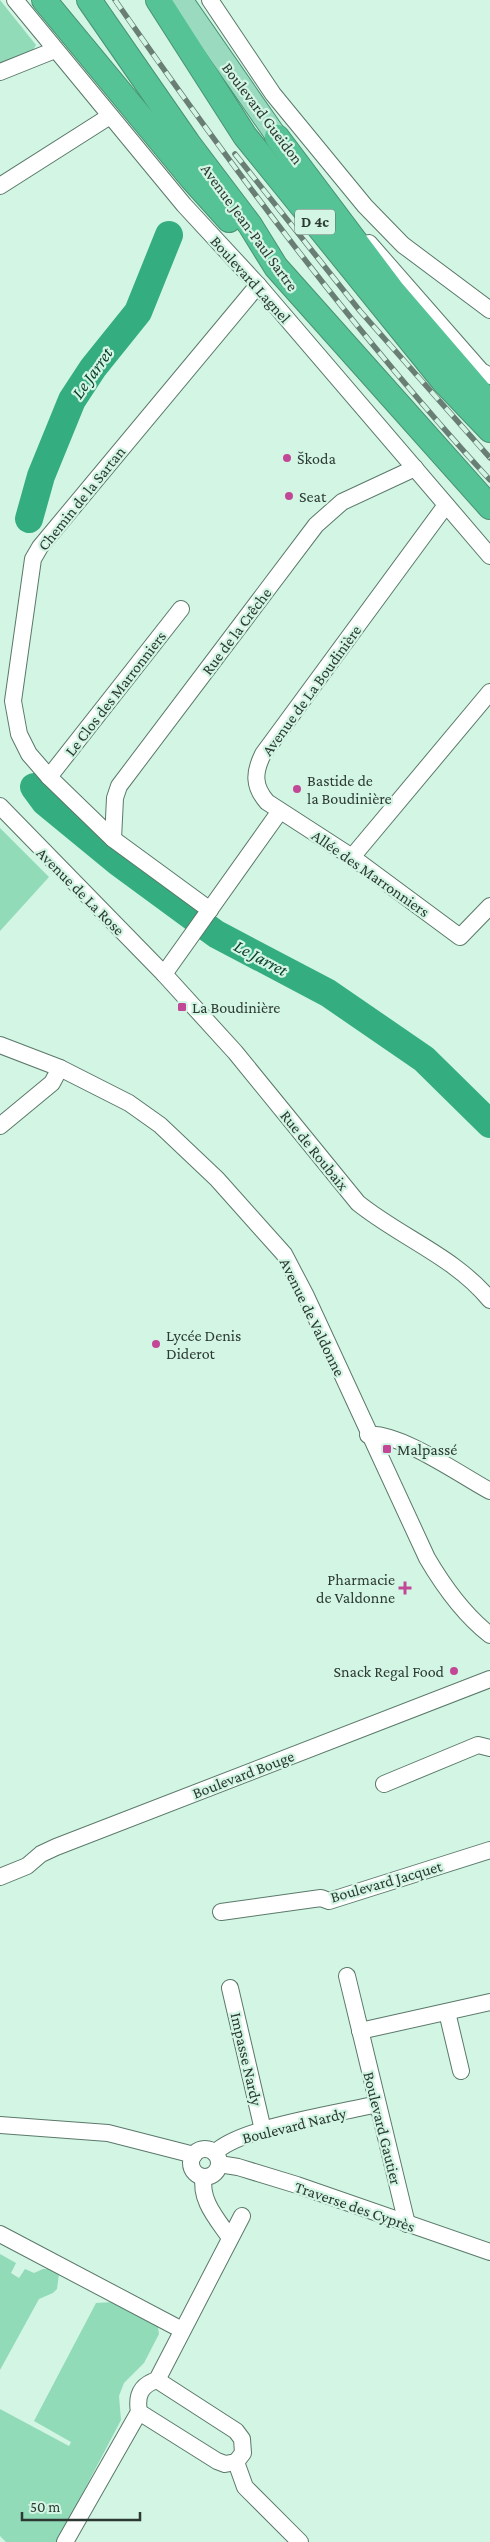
<svg xmlns="http://www.w3.org/2000/svg" width="490" height="2542" font-family="'Crimson Pro',serif">
<style>
.green{fill:#92dbb9}
.lines{fill:none;stroke-linecap:round;stroke-linejoin:round}
.river{stroke:#34ad80;stroke-width:28}
.minor-casing{stroke:#5a796a;stroke-width:18}
.major-casing{stroke:#479373;stroke-width:23}
.highway-casing{stroke:#479373;stroke-width:26}
.minor{stroke:#fff;stroke-width:16}
.major{stroke:#9adbc0;stroke-width:21}
.highway{stroke:#56c396;stroke-width:24}
.rail-casing{stroke:#697e74;stroke-width:5.5}
.rail{stroke:#d3f5e4;stroke-width:4;stroke-dasharray:11;stroke-linecap:butt}
.poi-dot{fill:#c24797;stroke:#d3f5e4;stroke-width:2}
.labels{text-anchor:middle;stroke-width:4.5;stroke-linejoin:round;paint-order:stroke}
.shield{fill:#d3f5e4;stroke:#5e7268;stroke-width:1}
.shield-label{font-size:15px;font-weight:bold;fill:#2c3a33}
.street-label{font-size:16px;fill:#2c3a33;stroke:#d3f5e4}
.poi-label{font-size:16px;fill:#2c3a33;stroke:#d3f5e4;text-anchor:start}
.water-label{font-size:18px;font-style:italic;fill:#0a3d2b;stroke:#d3f5e4}
</style>
<rect width="100%" height="100%" fill="#d3f5e4"/>
<g class="green">
<polygon points="0,0 36,45 33,50 0,63"/>
<polygon points="0,828 49,877 0,931"/>
<polygon points="0,2254 16,2263 11,2273 19,2278 25,2269 34,2273 43,2269 54,2269 59,2274 57,2289 53,2293 39,2299 0,2370"/>
<polygon points="113,2302 158,2327 159,2334 144,2363 124,2383 119,2396 121,2420 57,2542 6,2542 0,2536 0,2409 69,2446 71,2442 34,2421 96,2303"/>
</g>
<g class="lines">
<g class="river">
<polyline points="29,519 41,476 72,400 93,368 138,312 169,235"/>
<polyline points="34,787 45,802 118,862 216,934 328,993 424,1059 490,1124"/>
</g>
<g class="minor-casing">
<g id="minor">
<polyline points="15,0 184,205 258,285 490,556"/>
<polyline points="210,0 273,94 365,206 403,245 490,310"/>
<polyline points="0,72 55,50"/>
<polyline points="0,186 110,116"/>
<polyline points="369,243 481,371 490,376"/>
<path d="M446,505L263,754C254,772 253,786 267,802L352,857L460,937L490,906"/>
<polyline points="49,777 181,609"/>
<path d="M0,806L164,974L235,1052L358,1203C400,1237 455,1257 490,1300"/>
<polyline points="113,839 115,798 119,786 316,525 342,502 415,468"/>
<polyline points="352,857 490,692"/>
<polyline points="210,910 113,839 49,777 29,754 19,734 13,701 33,559 40,547 258,285"/>
<polyline points="164,974 280,811"/>
<path d="M0,1045L60,1068L129,1103L160,1125L217,1179L284,1254L306,1296L427,1558C444,1587 463,1614 490,1635"/>
<polyline points="0,1126 52,1083 60,1068"/>
<path d="M368,1435C398,1431 462,1476 490,1491"/>
<polyline points="384,1784 478,1745 490,1748"/>
<polyline points="0,1877 27,1866 41,1854 56,1847 490,1679"/>
<polyline points="221,1912 321,1898 329,1901 490,1850"/>
<polyline points="347,1976 407,2224"/>
<polyline points="230,1988 263,2130"/>
<polyline points="447,2012 461,2071"/>
<polyline points="360,2031 490,2002"/>
<polyline points="0,2125 108,2133 194,2155"/>
<circle cx="205" cy="2163" r="14"/>
<path d="M215,2153C237,2128 341,2113 377,2104"/>
<polyline points="219,2164 238,2167 297,2185 490,2252"/>
<path d="M204,2177C199,2200 218,2220 230,2238"/>
<polyline points="0,2234 182,2330"/>
<polyline points="157,2380 236,2431 242,2439 243,2453 236,2462 245,2487 300,2542"/>
<polyline points="139,2412 217,2461 225,2464 236,2462"/>
<path d="M65,2542L139,2412C136,2395 141,2385 157,2380L242,2216"/>
</g>
</g>
<g class="major-casing">
<polyline id="major" points="182,0 277,137"/>
</g>
<g class="highway-casing">
<g id="highway">
<polyline points="44,0 192,179 229,220"/>
<polyline points="89,0 188,143 250,225 276,267 490,507"/>
<polyline points="158,0 245,136 444,382 490,430"/>
<polyline points="277,137 392,290 490,404"/>
</g>
</g>
<use href="#minor" class="minor"/>
<use href="#major" class="major"/>
<use href="#highway" class="highway"/>
<g class="rail-casing">
<g id="rail">
<path d="M115,0C230,165 354,332 490,480"/>
<polyline points="235,154 360,311 490,458"/>
</g>
</g>
<use href="#rail" class="rail"/>
</g>
<g class="poi-dot">
<circle cx="287" cy="458" r="5"/>
<circle cx="289" cy="496" r="5"/>
<circle cx="297" cy="789" r="5"/>
<rect x="177" y="1002" width="10" height="10" rx="2.5"/>
<circle cx="156" cy="1344" r="5"/>
<rect x="382" y="1444" width="10" height="10" rx="2.5"/>
<path d="M402.5 1580.5h5v5h5v5h-5v5h-5v-5h-5v-5h5z"/>
<circle cx="454" cy="1671" r="5"/>
</g>
<g class="labels">
<rect class="shield" x="295" y="209.5" width="40" height="25" rx="4"/>
<g class="shield-label">
<text x="315" y="227">D 4c</text>
</g>
<g class="street-label">
<text transform="translate(263 113) rotate(53)" y="6">Boulevard Gueidon</text>
<text transform="translate(250 227) rotate(54)" y="6">Avenue Jean-Paul Sartre</text>
<text transform="translate(251 279) rotate(48)" y="6">Boulevard Lagnel</text>
<text transform="translate(81 498) rotate(-51)" y="6">Chemin de la Sartan</text>
<text transform="translate(236 631) rotate(-53)" y="6">Rue de la Crêche</text>
<text transform="translate(311 690) rotate(-54)" y="6">Avenue de La Boudinière</text>
<text transform="translate(115 693) rotate(-52)" y="6">Le Clos des Marronniers</text>
<text transform="translate(371 873) rotate(35)" y="6">Allée des Marronniers</text>
<text transform="translate(81 891) rotate(45)" y="6">Avenue de La Rose</text>
<text transform="translate(315 1150) rotate(51)" y="6">Rue de Roubaix</text>
<text transform="translate(313 1317) rotate(64)" y="6">Avenue de Valdonne</text>
<text transform="translate(243 1774) rotate(-21)" y="6">Boulevard Bouge</text>
<text transform="translate(386 1881) rotate(-16)" y="6">Boulevard Jacquet</text>
<text transform="translate(247 2059) rotate(77)" y="6">Impasse Nardy</text>
<text transform="translate(294 2125) rotate(-14)" y="6">Boulevard Nardy</text>
<text transform="translate(383 2128) rotate(76)" y="6">Boulevard Gautier</text>
<text transform="translate(355 2206) rotate(19)" y="6">Traverse des Cyprès</text>
</g>
<g class="poi-label">
<text x="297" y="464">Škoda</text>
<text x="299" y="502">Seat</text>
<text x="307" y="786">Bastide de<tspan x="307" dy="18">la Boudinière</tspan></text>
<text x="192" y="1013">La Boudinière</text>
<text x="166" y="1341">Lycée Denis<tspan x="166" dy="18">Diderot</tspan></text>
<text x="397" y="1455">Malpassé</text>
<text x="395" y="1585" text-anchor="end">Pharmacie<tspan x="395" dy="18">de Valdonne</tspan></text>
<text x="444" y="1677" text-anchor="end">Snack Regal Food</text>
</g>
<g class="water-label">
<text transform="translate(92 373) rotate(-55)" y="6">Le Jarret</text>
<text transform="translate(261 958) rotate(28)" y="6">Le Jarret</text>
</g>
</g>
<path d="M22 2512v8h118v-8" fill="none" stroke="#2c3a33" stroke-width="2.5"/>
<text x="30" y="2512" font-size="15" fill="#2c3a33" stroke="#d3f5e4" stroke-width="4" paint-order="stroke">50 m</text>
</svg>
